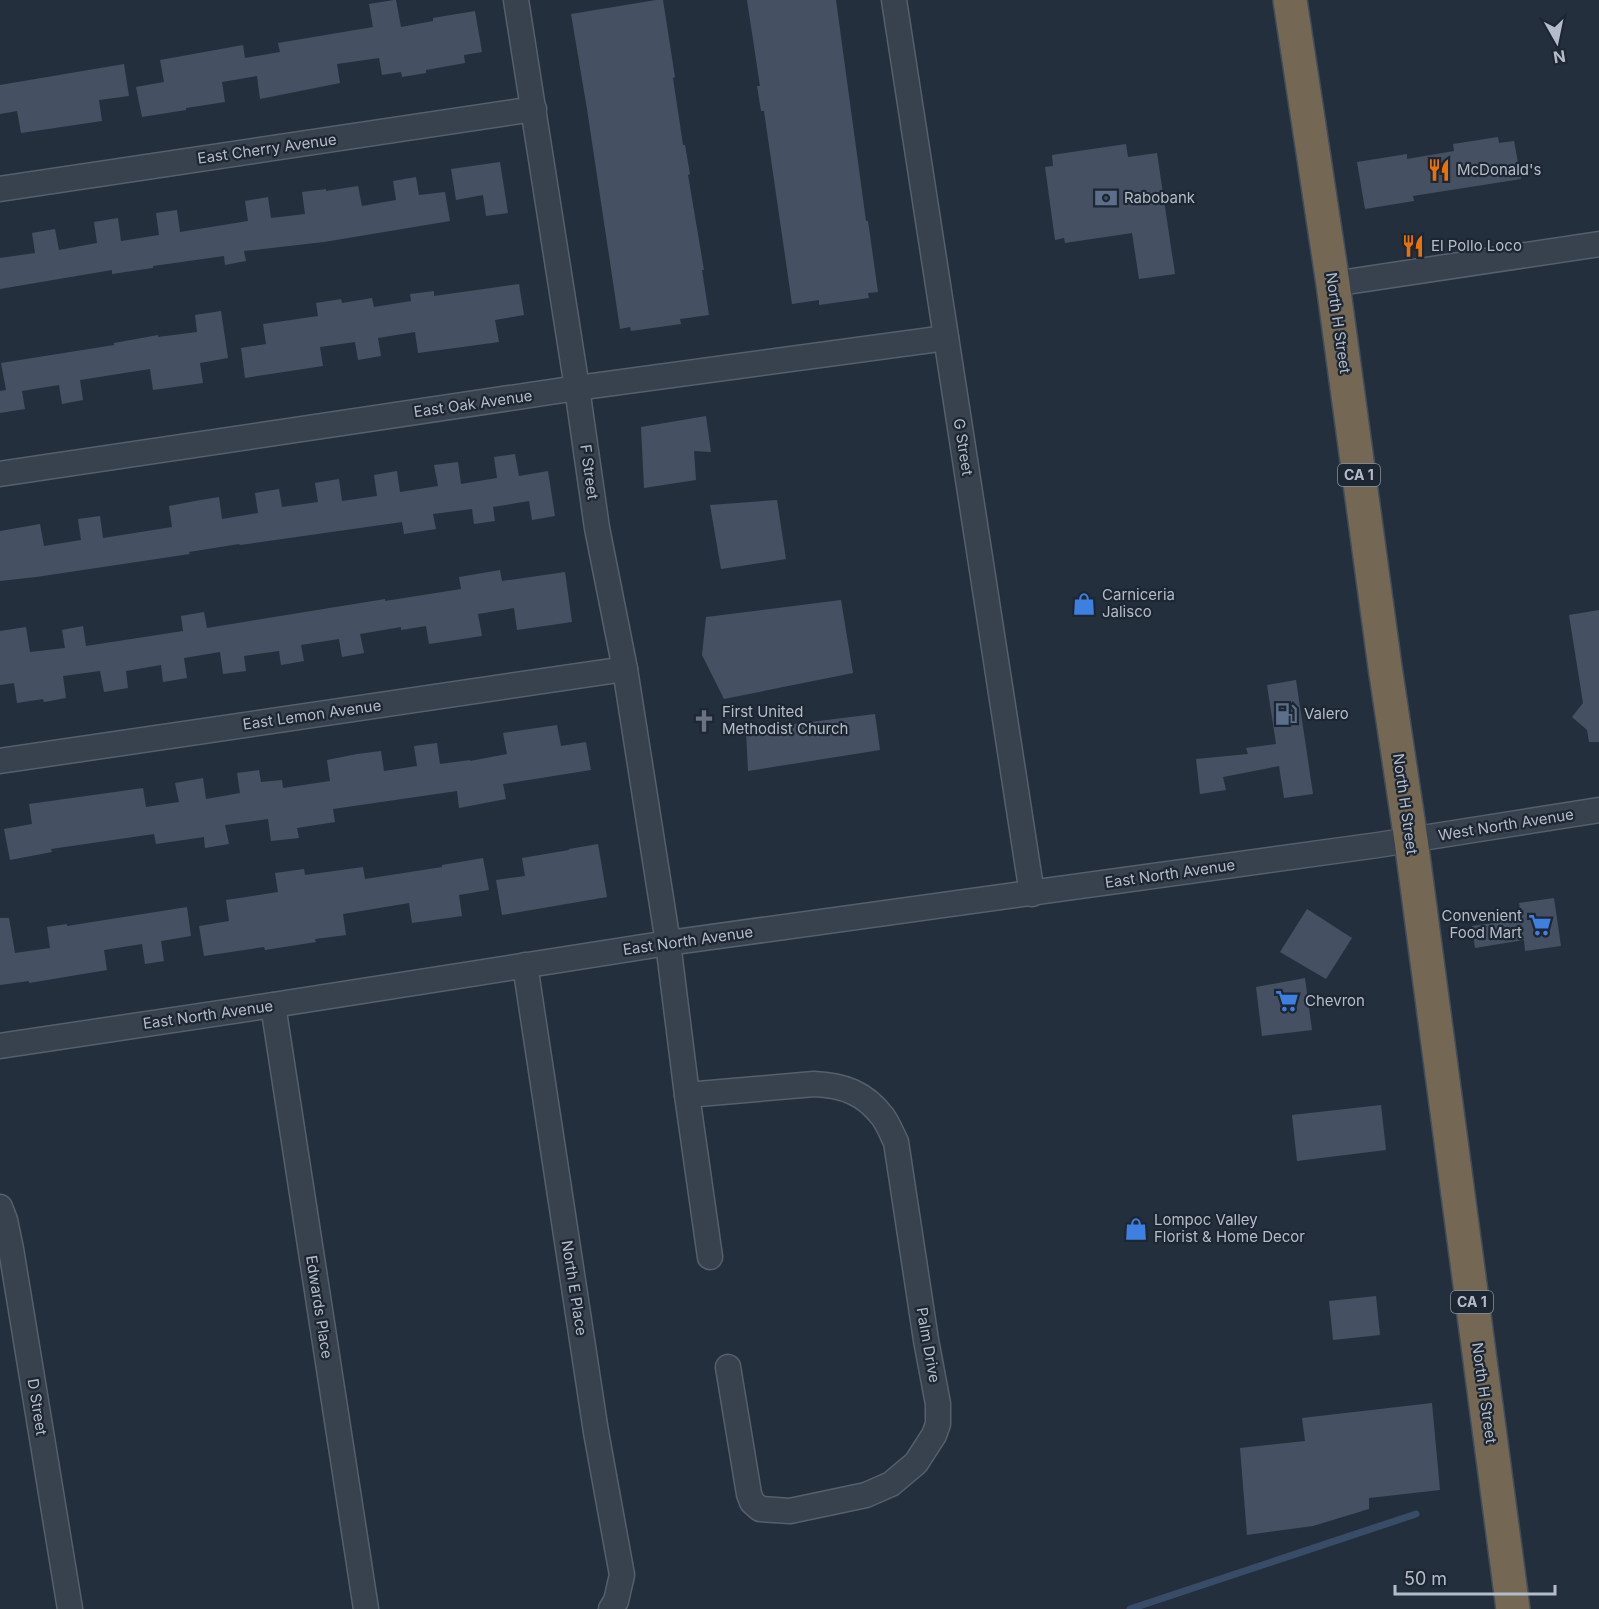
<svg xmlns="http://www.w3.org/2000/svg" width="1599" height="1609" font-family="Inter,sans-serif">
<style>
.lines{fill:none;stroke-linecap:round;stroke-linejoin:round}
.stream{stroke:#394c67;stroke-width:7}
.building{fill:#455162}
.minor-casing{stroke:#565f6c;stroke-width:27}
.highway-casing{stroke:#434c59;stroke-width:36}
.minor{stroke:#38414e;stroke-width:24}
.highway{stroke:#746855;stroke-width:33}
.labels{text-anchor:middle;stroke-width:4.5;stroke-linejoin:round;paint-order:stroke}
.shield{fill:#1d2633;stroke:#878f9c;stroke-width:1.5}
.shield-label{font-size:14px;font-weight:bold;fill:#b4bcc9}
.street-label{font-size:15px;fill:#b4bcc9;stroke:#1d2633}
.poi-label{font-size:15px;fill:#b4bcc9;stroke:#1d2633;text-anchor:start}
</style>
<rect width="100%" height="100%" fill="#242f3e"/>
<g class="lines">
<polyline class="stream" points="1130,1609 1416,1514"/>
</g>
<g class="building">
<polygon points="394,0 396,0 401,27 433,21 433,18 475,11 482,52 464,55 465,63 426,70 426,73 402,77 401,72 382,75 379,58 337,64 340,83 260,99 257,76 222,82 225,102 186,108 186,110 142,117 136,87 164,82 160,60 243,45 245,58 280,52 278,43 373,27 369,4"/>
<polygon points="656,0 663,0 675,77 673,78 683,145 685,145 690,174 688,175 704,270 702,270 709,315 680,319 681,324 631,331 630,327 620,329 587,109 571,14"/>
<polygon points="747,0 836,0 866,221 868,221 878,292 868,293 869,298 819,305 819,300 792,304 764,111 761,111 757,86 760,86"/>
<polygon points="124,64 129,96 99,100 102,121 21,133 17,111 0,114 0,85"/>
<polygon points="1498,137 1499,143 1514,141 1521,179 1413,196 1414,201 1365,209 1357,162 1407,154 1407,159 1454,151 1453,144"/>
<polygon points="1126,144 1128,157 1157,153 1175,274 1139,279 1132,233 1065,243 1064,238 1055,240 1045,167 1053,166 1052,155"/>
<polygon points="500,162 508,213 486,216 483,195 456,200 451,169"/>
<polygon points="416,177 419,195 445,192 450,221 324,242 244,251 246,261 225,265 224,256 153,266 153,268 112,274 112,270 0,289 0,258 35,253 32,233 55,229 59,250 97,243 94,222 118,218 121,241 159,235 156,213 177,210 180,232 248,221 245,201 268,197 271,218 305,214 302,192 326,189 326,191 358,186 362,206 396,200 393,181"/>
<polygon points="519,284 524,315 495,320 499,342 418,353 415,332 378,338 381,356 358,360 355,342 320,347 323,366 245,378 241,348 266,344 263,324 318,316 316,303 341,299 342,303 372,298 374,307 411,301 410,294 434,291 434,296"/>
<polygon points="221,311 228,358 200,363 203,383 153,390 150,369 80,380 83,400 62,404 59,385 22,391 25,409 0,413 0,391 6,390 1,363 114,345 114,343 158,335 158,337 197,332 195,315"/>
<polygon points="706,416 711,452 694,451 696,480 644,488 641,427"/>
<polygon points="515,454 519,476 548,471 555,516 532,520 529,501 493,507 495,521 474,524 472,509 433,514 436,529 404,534 402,522 240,545 239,544 189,552 190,554 36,577 0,581 0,531 40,524 44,546 81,540 78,519 100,516 103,538 172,527 169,506 195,501 219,497 222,519 258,513 255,493 279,489 282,507 318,502 315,483 339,479 342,501 377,496 374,475 397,471 400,492 438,486 434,465 458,462 461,484 497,478 494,457"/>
<polygon points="777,500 786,559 721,569 710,505"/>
<polygon points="500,570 502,581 565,572 572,622 517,630 514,608 478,614 482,636 429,644 426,626 401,630 401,627 360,634 364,653 342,657 339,639 301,645 304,661 281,665 279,651 244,656 246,671 223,674 220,652 184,658 187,678 163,682 161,665 126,671 128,688 104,692 100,671 63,676 66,698 44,702 43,699 17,703 14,683 0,685 0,631 26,627 30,652 65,648 62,630 83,626 86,646 183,631 181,616 204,612 207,628 385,599 385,601 461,589 459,577"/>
<polygon points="841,600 853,673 724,699 702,655 706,617"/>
<polygon points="1599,610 1599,742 1589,742 1587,730 1572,717 1583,703 1569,615"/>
<polygon points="1296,680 1313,794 1284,798 1279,766 1223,777 1226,790 1200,794 1196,759 1248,754 1246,748 1276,744 1267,685"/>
<polygon points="875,714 880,750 748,771 746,730"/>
<polygon points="557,725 561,746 586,742 591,770 503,784 506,799 459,808 457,791 333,809 335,822 297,828 299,838 271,841 268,819 225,825 229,844 205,848 204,837 156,844 154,834 51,849 52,852 10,860 4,829 32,824 29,804 143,788 146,807 179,802 175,783 203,778 206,799 240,793 237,773 259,770 261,782 282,780 283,788 330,781 327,760 357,754 381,751 384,771 417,766 414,746 437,743 440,764 470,760 470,761 507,754 503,733"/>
<polygon points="598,844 607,897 502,915 496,880 525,876 522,858 569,850 569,849"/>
<polygon points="483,858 489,890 459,895 462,916 412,923 409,903 343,914 346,935 315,939 316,942 265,950 264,947 204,956 199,926 229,921 226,900 278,892 275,873 304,869 305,875 363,867 365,879 442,867 442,865"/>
<polygon points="1554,898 1561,946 1525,951 1524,940 1475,948 1472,926 1521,919 1519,903"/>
<polygon points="187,907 191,936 161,941 164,961 145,964 142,944 104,950 107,970 29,983 29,981 0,985 0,918 9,918 15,953 50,948 47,927 67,924 67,926"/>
<polygon points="1307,909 1352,938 1326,979 1280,952"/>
<polygon points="1305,978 1312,1030 1262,1036 1256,987"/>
<polygon points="1381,1105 1386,1150 1297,1161 1292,1115"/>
<polygon points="1376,1296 1380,1335 1333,1340 1329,1301"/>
<polygon points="1432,1403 1440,1490 1369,1498 1369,1509 1313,1526 1247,1535 1240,1448 1305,1441 1302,1418"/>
</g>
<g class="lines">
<g class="minor-casing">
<g id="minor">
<polyline points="516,0 577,388 597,528 625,669 668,943 687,1095 710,1257"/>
<polyline points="894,0 1032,894"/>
<polyline points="0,189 534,109"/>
<polyline points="1333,284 1599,244"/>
<polyline points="0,474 577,388 946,338"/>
<polyline points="0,761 625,669"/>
<polyline points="525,965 596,1432 622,1575 616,1601 611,1609"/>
<polyline points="273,1005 366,1609"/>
<polyline points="0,1046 273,1005 668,943 1378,845 1599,810"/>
<path d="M687,1095L814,1084C843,1085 865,1093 883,1117C888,1124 892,1134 896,1142L926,1340L938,1404V1424L934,1435L916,1463L891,1484L866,1495L790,1511L760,1509L752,1502L749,1494L728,1367"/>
<polyline points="0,1207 5,1220 11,1249 70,1609"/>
</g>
</g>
<g class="highway-casing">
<polyline id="highway" points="1290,0 1333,284 1385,667 1411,840 1513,1609"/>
</g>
<use href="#minor" class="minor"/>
<use href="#highway" class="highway"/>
</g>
<defs>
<g id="restaurant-bare" transform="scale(1.8)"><path d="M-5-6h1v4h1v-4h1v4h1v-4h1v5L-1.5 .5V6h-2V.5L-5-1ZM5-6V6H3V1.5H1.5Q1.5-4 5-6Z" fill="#e8710a" stroke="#1d2633" stroke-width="2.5" paint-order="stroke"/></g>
<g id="bank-bare" transform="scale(1.8)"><path d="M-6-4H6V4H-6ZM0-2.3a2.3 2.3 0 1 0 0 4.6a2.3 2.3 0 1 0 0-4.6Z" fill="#5c6f8a" stroke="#1d2633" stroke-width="2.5" paint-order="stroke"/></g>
<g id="shop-bare" transform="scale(1.8)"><path d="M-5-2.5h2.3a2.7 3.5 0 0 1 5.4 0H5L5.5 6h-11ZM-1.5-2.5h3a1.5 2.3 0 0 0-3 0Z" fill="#3f7fe0" stroke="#1d2633" stroke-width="2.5" paint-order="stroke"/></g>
<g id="fuel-bare" transform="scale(1.8)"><path d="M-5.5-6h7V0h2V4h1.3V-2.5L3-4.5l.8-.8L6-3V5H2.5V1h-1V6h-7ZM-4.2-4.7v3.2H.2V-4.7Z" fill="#5c6f8a" stroke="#1d2633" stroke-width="2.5" paint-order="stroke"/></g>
<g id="church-bare" transform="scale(1.8)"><path d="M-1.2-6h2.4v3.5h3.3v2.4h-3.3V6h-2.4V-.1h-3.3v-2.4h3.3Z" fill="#6b7280" stroke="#1d2633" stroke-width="2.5" paint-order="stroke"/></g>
<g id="supermarket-bare" transform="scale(1.8)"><path d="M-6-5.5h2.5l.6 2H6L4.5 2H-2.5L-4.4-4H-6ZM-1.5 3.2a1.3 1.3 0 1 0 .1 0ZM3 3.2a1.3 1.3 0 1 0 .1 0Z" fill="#3f7fe0" stroke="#1d2633" stroke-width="2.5" paint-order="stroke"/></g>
</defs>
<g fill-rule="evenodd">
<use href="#restaurant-bare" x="1439" y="170"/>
<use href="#bank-bare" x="1106" y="198"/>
<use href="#restaurant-bare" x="1413" y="246"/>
<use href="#shop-bare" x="1084" y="604"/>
<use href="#fuel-bare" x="1286" y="714"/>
<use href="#church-bare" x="704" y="721"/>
<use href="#supermarket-bare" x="1540" y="925"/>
<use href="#supermarket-bare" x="1287" y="1001"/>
<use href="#shop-bare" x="1136" y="1229"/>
</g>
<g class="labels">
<g class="shield">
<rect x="1338" y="464" width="42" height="22" rx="4.5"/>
<rect x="1451" y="1291" width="42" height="22" rx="4.5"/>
</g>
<g class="shield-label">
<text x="1359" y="480">CA 1</text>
<text x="1472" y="1307">CA 1</text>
</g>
<g class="street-label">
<text transform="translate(267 149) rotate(-8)" y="5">East Cherry Avenue</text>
<text transform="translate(1338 323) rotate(82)" y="5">North H Street</text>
<text transform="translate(473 404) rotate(-8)" y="5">East Oak Avenue</text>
<text transform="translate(963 447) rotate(81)" y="5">G Street</text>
<text transform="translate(589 472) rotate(82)" y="5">F Street</text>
<text transform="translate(312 715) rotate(-8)" y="5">East Lemon Avenue</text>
<text transform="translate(1405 804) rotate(82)" y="5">North H Street</text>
<text transform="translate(1506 825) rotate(-9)" y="5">West North Avenue</text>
<text transform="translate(1170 874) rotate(-8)" y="5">East North Avenue</text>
<text transform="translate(688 941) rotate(-8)" y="5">East North Avenue</text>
<text transform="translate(208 1015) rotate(-8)" y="5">East North Avenue</text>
<text transform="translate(574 1288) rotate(81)" y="5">North E Place</text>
<text transform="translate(319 1307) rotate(81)" y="5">Edwards Place</text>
<text transform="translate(928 1345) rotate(80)" y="5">Palm Drive</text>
<text transform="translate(1484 1393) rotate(82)" y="5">North H Street</text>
<text transform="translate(37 1407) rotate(81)" y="5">D Street</text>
</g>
<g class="poi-label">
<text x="1457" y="175">McDonald's</text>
<text x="1124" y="203">Rabobank</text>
<text x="1431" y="251">El Pollo Loco</text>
<text x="1102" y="600">Carniceria<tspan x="1102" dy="17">Jalisco</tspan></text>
<text x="722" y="717">First United<tspan x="722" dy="17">Methodist Church</tspan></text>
<text x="1304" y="719">Valero</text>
<text x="1522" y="921" text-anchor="end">Convenient<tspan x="1522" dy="17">Food Mart</tspan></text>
<text x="1305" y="1006">Chevron</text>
<text x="1154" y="1225">Lompoc Valley<tspan x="1154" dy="17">Florist &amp; Home Decor</tspan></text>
</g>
</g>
<g transform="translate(1557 42) rotate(171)" stroke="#1d2633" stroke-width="4.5" paint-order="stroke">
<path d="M0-4.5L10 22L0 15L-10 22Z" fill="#b4bcc9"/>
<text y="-9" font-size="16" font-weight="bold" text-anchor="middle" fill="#b4bcc9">N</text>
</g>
<path d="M1395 1585v9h160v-9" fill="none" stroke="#b4bcc9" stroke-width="3"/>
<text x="1404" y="1585" font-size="18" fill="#b4bcc9" stroke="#1d2633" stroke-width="4.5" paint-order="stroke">50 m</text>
</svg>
